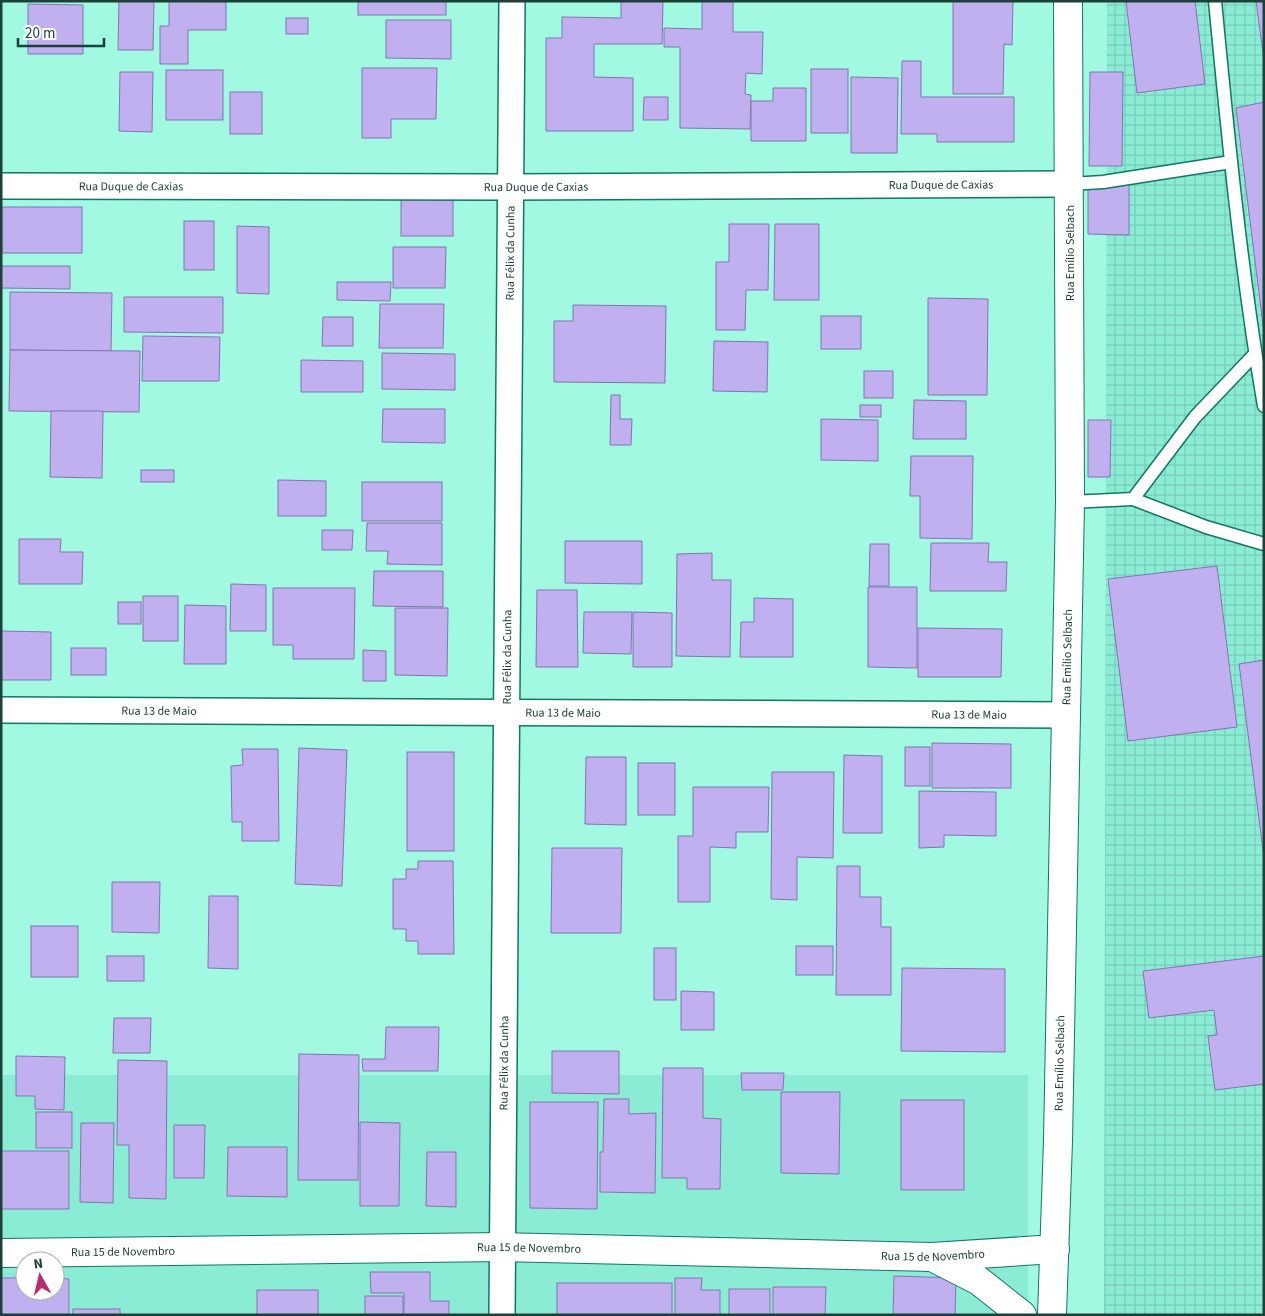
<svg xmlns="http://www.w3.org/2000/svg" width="1265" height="1316" font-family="'Source Sans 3',sans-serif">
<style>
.built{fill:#8becd5;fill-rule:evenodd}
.industrial{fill:url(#industrial-grid)}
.building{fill:#c1b0f0;stroke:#8474af}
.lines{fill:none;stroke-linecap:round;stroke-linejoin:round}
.service-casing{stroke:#127664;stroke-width:15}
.minor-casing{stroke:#127664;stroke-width:28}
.secondary-casing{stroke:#127664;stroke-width:30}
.service{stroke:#fff;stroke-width:12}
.minor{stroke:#fff;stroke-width:25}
.secondary{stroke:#fff;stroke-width:28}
.labels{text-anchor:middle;stroke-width:4;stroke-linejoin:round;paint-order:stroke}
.street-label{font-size:12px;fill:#1d4139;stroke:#fff}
</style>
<defs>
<pattern id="industrial-grid" width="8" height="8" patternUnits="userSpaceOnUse" patternTransform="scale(1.25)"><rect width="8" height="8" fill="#8becd5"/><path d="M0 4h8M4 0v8" fill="none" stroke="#78ccb8"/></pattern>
</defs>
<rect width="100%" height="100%" fill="#a1f9e2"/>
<path class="built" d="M1,1075H1028V1315H1ZM25,1261H55V1291H25Z"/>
<polygon class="industrial" points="1107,1 1264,1 1264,1315 1104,1315"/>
<g class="building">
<polygon points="119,1 154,1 153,50 118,50"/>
<polygon points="169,1 226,2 226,30 188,30 188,64 160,64 160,26 169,26"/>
<rect x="358" y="1" width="88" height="14"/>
<polygon points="621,1 663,1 662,44 594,44 594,77 633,78 633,131 546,131 546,38 562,38 562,17 621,18"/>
<polygon points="702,1 733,1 733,32 763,32 762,74 746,73 745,94 751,95 750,129 680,128 680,47 664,47 664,28 702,29"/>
<polygon points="953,1 1013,1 1012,45 1004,44 1003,94 953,94"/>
<polygon points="1126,1 1195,1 1205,84 1137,93"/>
<polygon points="1256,1 1264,1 1264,60"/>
<polygon points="28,4 83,5 83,54 28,54"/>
<rect x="286" y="18" width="22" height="16"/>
<polygon points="386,20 451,20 451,59 386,58"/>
<polygon points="902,61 921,61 921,97 1014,97 1014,142 937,142 937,134 901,134"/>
<polygon points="362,68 437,68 436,119 391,119 391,138 362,138"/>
<rect x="811" y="69" width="37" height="64"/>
<rect x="166" y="70" width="57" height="50"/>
<polygon points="120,72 153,72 152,132 119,131"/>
<polygon points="1090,72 1123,72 1122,166 1089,166"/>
<polygon points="851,77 898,78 897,153 851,153"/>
<polygon points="773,88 806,88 806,141 751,141 751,101 773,101"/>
<rect x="230" y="92" width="32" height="42"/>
<polygon points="644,97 668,97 668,120 643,120"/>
<polygon points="1264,102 1264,333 1236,108"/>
<polygon points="1088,178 1129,178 1129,235 1088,234"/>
<rect x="401" y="198" width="52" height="38"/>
<rect x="2" y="207" width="80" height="46"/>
<rect x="184" y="221" width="30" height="49"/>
<polygon points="729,224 769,224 768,290 746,290 745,330 716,330 716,262 729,262"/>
<polygon points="775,224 819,224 819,300 774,300"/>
<polygon points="237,226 269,227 269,294 237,293"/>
<polygon points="393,247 446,247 445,288 393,288"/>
<polygon points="1,266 70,266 70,289 1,288"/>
<polygon points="337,282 391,282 390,301 337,300"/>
<polygon points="10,292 112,293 111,351 10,350"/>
<polygon points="124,297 223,297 223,333 124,332"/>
<polygon points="928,298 988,299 987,395 928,395"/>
<polygon points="380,304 444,304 443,348 379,348"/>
<polygon points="573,305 666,306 665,383 554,382 554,321 573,321"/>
<rect x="821" y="316" width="40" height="33"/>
<polygon points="323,317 353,317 353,346 322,346"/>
<polygon points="143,336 220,337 219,381 142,381"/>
<polygon points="714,341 768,342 767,392 713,391"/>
<polygon points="10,350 140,351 139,412 9,411"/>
<polygon points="382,353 455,354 455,390 382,389"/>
<polygon points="301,360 363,361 363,392 301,392"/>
<rect x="864" y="371" width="29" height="27"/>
<polygon points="611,395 620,395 620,419 632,419 631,445 610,445"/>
<polygon points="914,400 966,401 966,439 913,439"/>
<rect x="860" y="405" width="21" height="12"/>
<polygon points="383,409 445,409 445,443 382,442"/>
<polygon points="51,411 103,411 102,478 50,477"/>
<polygon points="821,419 878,420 878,461 821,460"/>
<polygon points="1088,420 1111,420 1110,477 1088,477"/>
<polygon points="911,456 973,456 972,539 920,538 920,496 910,496"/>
<rect x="141" y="470" width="33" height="12"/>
<polygon points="278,480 326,481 326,516 278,516"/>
<rect x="362" y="482" width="80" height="39"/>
<polygon points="367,523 442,523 442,565 387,564 388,551 366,551"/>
<polygon points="322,530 353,530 352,550 322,550"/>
<polygon points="19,539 61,539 60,552 83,552 82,584 19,584"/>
<polygon points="565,541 642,541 642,584 565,583"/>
<polygon points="931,543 989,543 988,562 1007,562 1006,591 930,591"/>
<polygon points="870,544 889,544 889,586 869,586"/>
<polygon points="712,553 712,580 731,580 730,657 676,656 677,554"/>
<polygon points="1217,566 1237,727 1128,741 1108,579"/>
<polygon points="374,571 443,571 443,607 373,606"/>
<polygon points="231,584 266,585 266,631 230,631"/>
<polygon points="868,587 917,587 917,668 868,667"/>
<polygon points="273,588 355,588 354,659 293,659 293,645 273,645"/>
<polygon points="537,590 577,590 578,667 536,667"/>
<rect x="143" y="596" width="35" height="45"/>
<polygon points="754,598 793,599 793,657 740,657 741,622 754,622"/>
<rect x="118" y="602" width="23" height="22"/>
<polygon points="185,605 226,606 226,664 184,664"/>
<polygon points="395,608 448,608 447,676 395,675"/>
<polygon points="584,612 632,612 631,654 583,653"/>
<polygon points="633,612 672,613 672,667 633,667"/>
<polygon points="918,628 1002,629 1001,677 918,677"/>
<polygon points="1,631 51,632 51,680 1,680"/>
<rect x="71" y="648" width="35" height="27"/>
<polygon points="363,650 386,651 386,681 363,681"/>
<polygon points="1264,660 1264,858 1239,664"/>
<polygon points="932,743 1011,744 1011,788 932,788"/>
<rect x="905" y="747" width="25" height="39"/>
<polygon points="299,748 347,750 342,886 295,884"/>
<polygon points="242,749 278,749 279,841 242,841 242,822 232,822 231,766 243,765"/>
<rect x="407" y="752" width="47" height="99"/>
<polygon points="844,755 882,756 882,833 843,833"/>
<polygon points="586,757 626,757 626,825 585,824"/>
<rect x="638" y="763" width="37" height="52"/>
<polygon points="772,772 834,772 833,858 797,857 797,900 771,899"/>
<polygon points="693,787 769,787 768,832 736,832 736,848 710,847 710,902 678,902 678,836 693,836"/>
<polygon points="919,791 996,792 996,836 944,835 944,847 919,848"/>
<polygon points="552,848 622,848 621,933 551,933"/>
<polygon points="418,861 453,861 454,954 418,954 418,941 406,941 406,929 393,929 393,879 406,879 406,869 418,869"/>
<polygon points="837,866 860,866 860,897 881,897 881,927 891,927 891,995 836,995"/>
<polygon points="112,882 160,882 159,933 112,932"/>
<polygon points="209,896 238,896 238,969 208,968"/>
<rect x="31" y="926" width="47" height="51"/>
<rect x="796" y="946" width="37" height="29"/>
<rect x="654" y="948" width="22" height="52"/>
<rect x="107" y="956" width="37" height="25"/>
<polygon points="1264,956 1264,1084 1215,1090 1208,1036 1217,1035 1214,1010 1149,1018 1143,971"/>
<polygon points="902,968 1005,969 1005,1052 901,1051"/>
<polygon points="681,991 714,992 714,1030 681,1030"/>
<polygon points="114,1018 151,1018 150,1053 113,1053"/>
<polygon points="386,1027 439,1027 438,1071 363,1071 362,1059 385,1059"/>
<polygon points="552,1051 619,1051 619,1094 552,1093"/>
<polygon points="299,1054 359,1055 358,1180 298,1180"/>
<polygon points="16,1056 65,1057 64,1110 35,1109 35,1096 16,1096"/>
<polygon points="118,1060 167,1061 166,1199 129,1198 129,1145 117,1145"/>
<polygon points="663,1068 703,1068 703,1118 721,1119 720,1189 687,1189 687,1178 662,1178"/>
<polygon points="741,1073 784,1073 783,1090 742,1090"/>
<polygon points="781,1092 840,1092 839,1174 781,1173"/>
<polygon points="604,1099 629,1099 629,1114 656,1113 655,1193 600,1192 600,1152 603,1152"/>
<rect x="901" y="1100" width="63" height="90"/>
<polygon points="530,1102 598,1102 597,1209 530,1208"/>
<rect x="36" y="1112" width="36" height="36"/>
<polygon points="360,1122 400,1123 399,1206 360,1206"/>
<polygon points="81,1123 114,1123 113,1203 80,1202"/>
<polygon points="174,1125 205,1125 204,1178 174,1178"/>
<polygon points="228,1147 287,1147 287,1197 227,1196"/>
<rect x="1" y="1151" width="68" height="58"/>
<polygon points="427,1152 456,1152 456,1207 426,1206"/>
<polygon points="370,1272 430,1272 430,1301 449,1301 449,1315 404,1315 404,1293 371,1293"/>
<polygon points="894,1276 956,1278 955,1315 893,1315"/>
<polygon points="1,1278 25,1278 25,1291 55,1291 55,1278 69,1279 69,1315 1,1315"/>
<polygon points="675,1278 702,1278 701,1290 720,1290 720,1315 675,1315"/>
<rect x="557" y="1283" width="115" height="32"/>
<polygon points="773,1287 826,1287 825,1315 773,1315"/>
<rect x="729" y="1289" width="41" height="26"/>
<rect x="257" y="1290" width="61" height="25"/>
<rect x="365" y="1296" width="38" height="19"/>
<rect x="73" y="1309" width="47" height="6"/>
</g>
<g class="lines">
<g class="service-casing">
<g id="service">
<path d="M1215,1C1228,137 1241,272 1264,406"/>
<polyline points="1070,184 1103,182 1231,162"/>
<polyline points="1133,499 1206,527 1264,544"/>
<polyline points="1070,502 1133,499 1195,417 1255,354"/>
</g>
</g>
<g class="minor-casing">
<g id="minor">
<path id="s1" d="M1,186L510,187L1070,184"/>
<path id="s2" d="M1,710L1066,715"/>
<path id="s3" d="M502,1315L512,1"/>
</g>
</g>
<g class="secondary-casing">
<g id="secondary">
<path id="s4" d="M1,1253L502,1247L932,1257L1055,1249"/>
<polyline points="934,1258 979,1281 1022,1315"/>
<path id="s5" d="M1052,1315L1058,1141L1070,502L1068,1"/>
</g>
</g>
<use href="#service" class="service"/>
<use href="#minor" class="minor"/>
<use href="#secondary" class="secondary"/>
</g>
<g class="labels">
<g class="street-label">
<text dy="4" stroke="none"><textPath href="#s1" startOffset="940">Rua Duque de Caxias</textPath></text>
<text dy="4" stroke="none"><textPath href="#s1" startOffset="130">Rua Duque de Caxias</textPath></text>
<text dy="4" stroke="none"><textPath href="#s1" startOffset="535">Rua Duque de Caxias</textPath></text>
<text dy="4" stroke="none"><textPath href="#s3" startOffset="1062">Rua Félix da Cunha</textPath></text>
<text transform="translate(1070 253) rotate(-90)" y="4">Rua Emílio Selbach</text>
<text dy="4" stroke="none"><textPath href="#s3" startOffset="658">Rua Félix da Cunha</textPath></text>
<text dy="4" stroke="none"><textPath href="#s5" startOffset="658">Rua Emílio Selbach</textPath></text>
<text dy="4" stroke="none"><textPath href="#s2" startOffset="158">Rua 13 de Maio</textPath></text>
<text dy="4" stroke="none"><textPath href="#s2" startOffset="562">Rua 13 de Maio</textPath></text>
<text dy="4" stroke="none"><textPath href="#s2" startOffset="968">Rua 13 de Maio</textPath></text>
<text dy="4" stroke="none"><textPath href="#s3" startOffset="252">Rua Félix da Cunha</textPath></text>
<text dy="4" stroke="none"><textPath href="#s5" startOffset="252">Rua Emílio Selbach</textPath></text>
<text dy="4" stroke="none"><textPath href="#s4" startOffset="528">Rua 15 de Novembro</textPath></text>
<text dy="4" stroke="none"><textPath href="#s4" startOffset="122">Rua 15 de Novembro</textPath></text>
<text dy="4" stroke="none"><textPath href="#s4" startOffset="932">Rua 15 de Novembro</textPath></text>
</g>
</g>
<rect width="1265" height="1316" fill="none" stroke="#1d4139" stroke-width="5"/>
<g transform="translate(40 1276) rotate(352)"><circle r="24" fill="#ffffff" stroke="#a5b3b0"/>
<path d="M0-4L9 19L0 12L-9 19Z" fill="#b52e6e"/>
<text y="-8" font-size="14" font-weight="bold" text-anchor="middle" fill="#1d4139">N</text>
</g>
<path d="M18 38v8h86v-8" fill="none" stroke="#1d4139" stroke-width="2.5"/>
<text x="25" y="38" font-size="15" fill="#1d4139" stroke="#ffffff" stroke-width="4" paint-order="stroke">20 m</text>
</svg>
